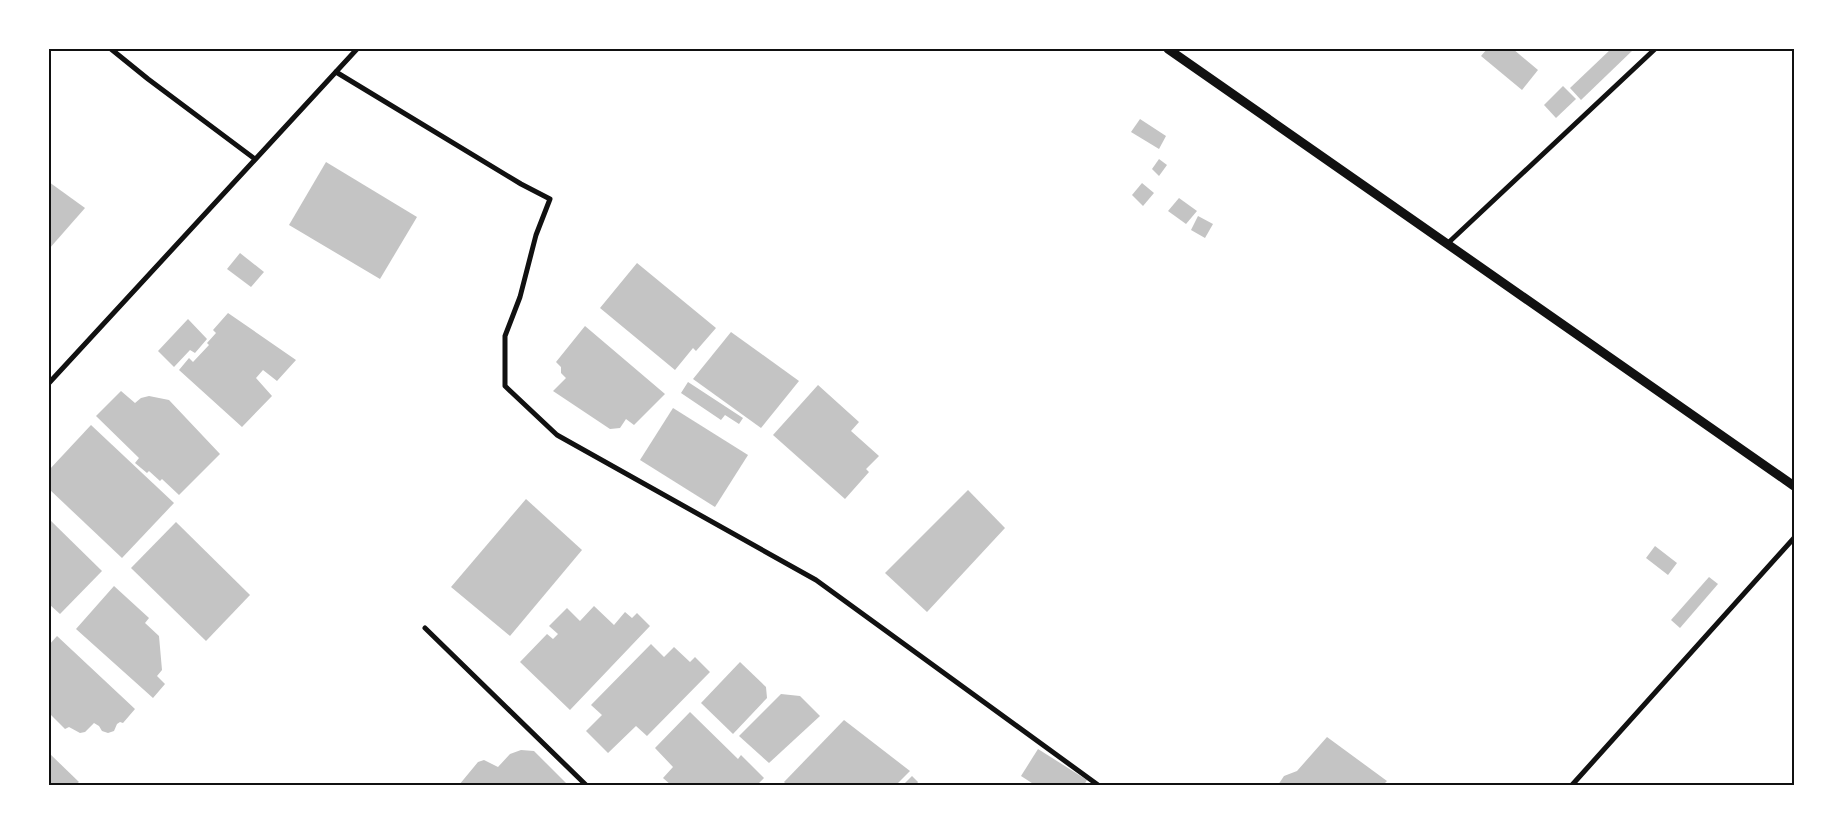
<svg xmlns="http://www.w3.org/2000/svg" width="1843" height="834" font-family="'Libre Baskerville',serif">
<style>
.building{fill:#c4c4c4}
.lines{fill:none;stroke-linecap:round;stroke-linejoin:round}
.minor{stroke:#111;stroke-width:5}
.tertiary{stroke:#111;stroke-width:9}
.neatline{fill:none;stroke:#111;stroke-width:2}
</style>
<rect width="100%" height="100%" fill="#fff"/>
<g class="building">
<polygon points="1487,49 1513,49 1538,70 1522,90 1481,56"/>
<polygon points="1611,49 1634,49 1581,100 1570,88"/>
<polygon points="1563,86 1576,99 1556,118 1544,105"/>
<polygon points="1140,119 1166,136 1159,149 1131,132"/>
<polygon points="1159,159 1167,165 1159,176 1152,169"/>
<polygon points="326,162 417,217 380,279 289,225"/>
<polygon points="49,182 85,208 49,249"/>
<polygon points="1142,183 1154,193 1143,206 1132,195"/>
<polygon points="1179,198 1197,211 1186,224 1168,211"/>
<polygon points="1198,216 1213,224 1205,238 1191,230"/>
<polygon points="240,253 264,272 251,287 227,269"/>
<polygon points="637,263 716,328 696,351 693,348 675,370 600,308"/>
<polygon points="228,313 296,360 277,381 263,370 256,378 272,396 242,427 179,370 189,358 193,362 209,345 207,343 216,333 213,330"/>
<polygon points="188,319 207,339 195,353 190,350 174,367 158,351"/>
<polygon points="585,326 665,394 634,425 626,419 620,428 610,429 553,391 566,378 561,373 561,367 556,362"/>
<polygon points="731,332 799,381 761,428 693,379"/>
<polygon points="688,382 743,418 739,424 725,415 721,420 681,393"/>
<polygon points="818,385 859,422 851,431 879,456 866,469 869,472 845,499 773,435"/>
<polygon points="121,391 135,403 141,398 149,396 169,400 220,454 179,495 162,479 160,481 149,471 147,473 135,463 139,458 96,416"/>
<polygon points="673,408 748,455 715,507 640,460"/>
<polygon points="91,425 174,503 122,558 49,489 49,470"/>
<polygon points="968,490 1005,528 927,612 885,573"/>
<polygon points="526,499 582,550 510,636 451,587"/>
<polygon points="49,519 102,571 60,614 49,604"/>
<polygon points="176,522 250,595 206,641 131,568"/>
<polygon points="1655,546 1677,563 1668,575 1646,558"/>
<polygon points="1709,577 1718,584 1680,628 1671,620"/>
<polygon points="114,586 149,618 145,623 159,636 162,670 157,676 165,684 153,698 76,629"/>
<polygon points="594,606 614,625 625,612 632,618 637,613 650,626 570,710 520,662 547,634 553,639 558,634 549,626 567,608 580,621"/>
<polygon points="57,636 135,709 123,723 120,722 117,724 114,731 108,733 102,731 99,726 94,723 85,732 80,733 69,727 65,729 49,713 49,645"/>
<polygon points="651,644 664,657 674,647 690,662 695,657 710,672 647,736 636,726 608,753 586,731 602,715 591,705"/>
<polygon points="740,662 766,687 767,698 733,734 701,703"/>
<polygon points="781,694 800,696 820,716 769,763 739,736"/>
<polygon points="690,712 738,759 741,755 764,778 757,785 671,785 663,778 673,767 655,748"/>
<polygon points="844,720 910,771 896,785 787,785 784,782"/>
<polygon points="1327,737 1387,781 1383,785 1278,785 1284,776 1297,771"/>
<polygon points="1038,749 1087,780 1084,785 1035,785 1021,776"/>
<polygon points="521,750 534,751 566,783 564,785 459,785 478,762 484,760 498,767 510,754"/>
<polygon points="49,753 79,782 75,785 49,785"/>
<polygon points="912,776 918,782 916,785 903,785"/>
</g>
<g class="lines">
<g class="minor">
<polyline points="111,49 148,79 255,159"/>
<polyline points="336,72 521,184 550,199 536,235 520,297 505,336 505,386 557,435 816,580 1098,785"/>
<polyline points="1447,244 1655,49"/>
<polyline points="49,383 357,49"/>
<polyline points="425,628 586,785"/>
<polyline points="1572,785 1794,538"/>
</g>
<polyline class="tertiary" points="1168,49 1794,486"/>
</g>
<rect width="1843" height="834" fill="none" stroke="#ffffff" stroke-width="100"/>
<rect x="50" y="50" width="1743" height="734" class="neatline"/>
</svg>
